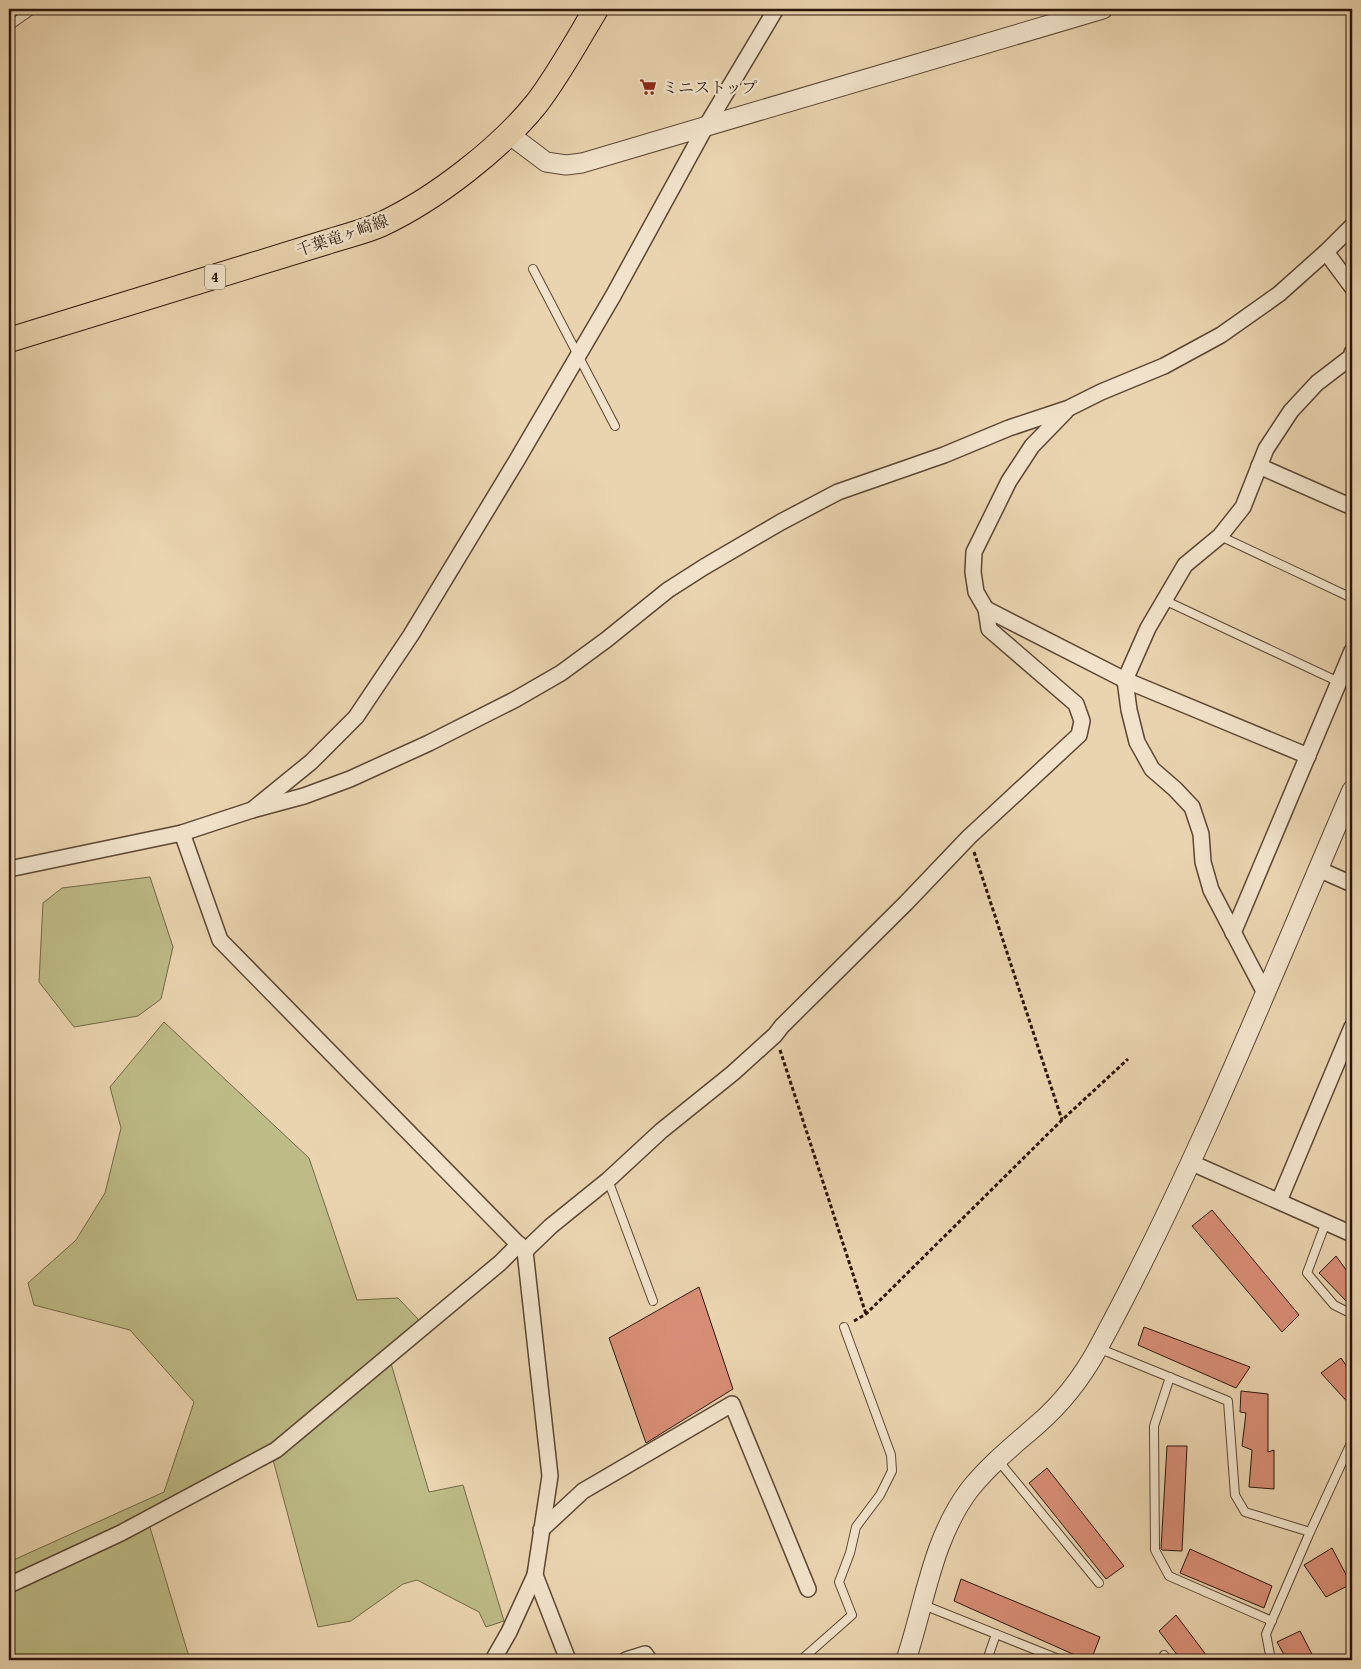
<svg xmlns="http://www.w3.org/2000/svg" width="1361" height="1669" font-family="'Gentium Book Plus','Noto Serif JP',serif">
<style>
.green{fill:#bdbb86;stroke:#746848}
.building{fill:#d88e76;stroke:#2c160b}
.lines{fill:none;stroke-linecap:round;stroke-linejoin:round}
.service-casing{stroke:#5c4634;stroke-width:10}
.minor-casing{stroke:#5c4634;stroke-width:18}
.tertiary-casing{stroke:#5c4634;stroke-width:21}
.primary-casing{stroke:#2c160b;stroke-width:26}
.path{stroke:#2c160b;stroke-width:3;stroke-dasharray:4 2.5;stroke-linecap:butt}
.service{stroke:#f1e3cb;stroke-width:8}
.minor{stroke:#f1e3cb;stroke-width:15}
.tertiary{stroke:#f1e3cb;stroke-width:19}
.primary{stroke:#ead4af;stroke-width:24}
.labels{text-anchor:middle;stroke-width:5;stroke-linejoin:round;paint-order:stroke}
.shield{fill:#f1e3cb;stroke:#675445;stroke-width:1}
.shield-label{font-size:15px;font-weight:bold;fill:#2c160b}
.poi-label{font-size:16px;fill:#2c160b;stroke:#f1e3cb;text-anchor:start}
.street-label{font-size:16px;fill:#2c160b;stroke:#f1e3cb}
</style>
<rect width="100%" height="100%" fill="#ead4af"/>
<filter id="stains"><feTurbulence type="fractalNoise" baseFrequency=".004" numOctaves="4"/><feColorMatrix values="0 0 0 0 .2 0 0 0 0 .09 0 0 0 0 .02 0 0 0 .5 -.17"/></filter>
<radialGradient id="worn" r=".72"><stop offset=".6" stop-color="#630" stop-opacity="0"/><stop offset="1" stop-color="#630" stop-opacity=".3"/></radialGradient>
<g class="green">
<polygon points="150,877 173,947 161,999 138,1016 74,1027 39,982 43,903 62,888"/>
<polygon points="164,1022 309,1158 357,1300 398,1298 418,1319 417,1340 390,1360 429,1492 463,1485 504,1621 486,1627 479,1612 417,1580 403,1584 351,1621 318,1627 272,1456 149,1524 190,1660 9,1660 9,1562 164,1492 194,1402 130,1330 34,1305 28,1283 76,1240 105,1193 121,1128 110,1087"/>
</g>
<g class="building">
<polygon points="1212,1210 1299,1315 1282,1332 1192,1226"/>
<polygon points="1336,1256 1352,1278 1352,1307 1319,1273"/>
<polygon points="699,1287 733,1389 646,1443 609,1338"/>
<polygon points="1144,1327 1250,1367 1236,1388 1138,1345"/>
<polygon points="1341,1358 1352,1374 1352,1407 1321,1373"/>
<polygon points="1241,1391 1268,1394 1268,1452 1274,1450 1274,1489 1249,1487 1252,1450 1242,1446 1246,1413 1240,1412"/>
<polygon points="1167,1446 1187,1446 1182,1551 1162,1550 1161,1549"/>
<polygon points="1047,1468 1124,1566 1106,1579 1029,1483"/>
<polygon points="1332,1548 1351,1584 1326,1597 1304,1565"/>
<polygon points="1190,1549 1272,1586 1264,1608 1180,1573"/>
<polygon points="961,1579 1100,1637 1091,1660 1086,1660 954,1601"/>
<polygon points="1176,1615 1210,1660 1181,1660 1159,1631"/>
<polygon points="1300,1631 1315,1660 1287,1660 1277,1642"/>
</g>
<g class="lines">
<g class="service-casing">
<g id="service">
<polyline points="9,26 33,9"/>
<polyline points="533,269 615,426"/>
<polyline points="1220,536 1352,598"/>
<polyline points="1164,600 1339,682"/>
<polyline points="608,1180 653,1301"/>
<polyline points="1326,1222 1307,1273 1334,1305 1352,1314"/>
<polyline points="1098,1348 1228,1401 1235,1495 1245,1512 1310,1532 1266,1634 1271,1660"/>
<polyline points="1170,1377 1154,1426 1155,1550 1169,1576 1272,1621"/>
<polyline points="997,1459 1099,1583"/>
<polyline points="1310,1532 1352,1441"/>
<polyline points="921,1604 1061,1660"/>
<polyline points="1164,1655 1168,1660"/>
<polyline points="801,1660 852,1615 839,1582 850,1553 856,1527 880,1495 892,1471 891,1455 844,1327"/>
<polyline points="987,1660 996,1634"/>
</g>
</g>
<g class="minor-casing">
<g id="minor">
<polyline points="1326,252 1352,287"/>
<polyline points="1066,411 1032,446 1009,481 974,552 973,572 976,592 986,609 1125,680 1308,756"/>
<polyline points="1259,466 1352,507"/>
<polyline points="252,810 304,796 350,779 429,743 516,699 561,673 606,640 668,590 704,567 781,522 838,492 944,455 1009,428 1069,408 1101,392 1164,366 1221,335 1279,294 1326,252 1352,226"/>
<polyline points="182,833 220,940 525,1251 550,1476 535,1575 509,1632 493,1660"/>
<polyline points="9,869 182,833 252,810 311,762 356,717 411,635 517,460 613,296 705,128 776,9"/>
<polyline points="1318,869 1352,884"/>
<polyline points="1233,933 1352,651"/>
<polyline points="1265,993 1211,890 1203,862 1201,834 1192,807 1175,789 1152,769 1137,742 1129,710 1125,680 1148,628 1185,565 1220,536 1243,507 1266,449 1291,411 1317,383 1351,357 1352,353"/>
<polyline points="1192,1163 1352,1234"/>
<polyline points="1279,1201 1352,1027"/>
<polyline points="525,1251 551,1226 608,1180 661,1131 733,1073 775,1035 782,1026 906,903 969,837 1079,735 1082,721 1076,704 989,629 986,609"/>
<polyline points="541,1530 583,1491 732,1404 808,1589"/>
<polyline points="535,1575 568,1660"/>
<polyline points="9,1585 121,1533 276,1450 500,1263 519,1244"/>
<polyline points="626,1660 645,1654 649,1660"/>
</g>
</g>
<g class="tertiary-casing">
<g id="tertiary">
<polyline points="509,134 546,162 566,165 582,163 1103,9"/>
<path d="M906,1660C925,1603 932,1539 970,1489C990,1464 1014,1445 1038,1424C1061,1404 1082,1377 1097,1350C1195,1170 1271,978 1352,790"/>
</g>
</g>
<g class="primary-casing">
<path id="primary" d="M9,340L327,242C345,236 364,232 382,224C435,199 500,149 537,103C559,74 577,41 596,9"/>
</g>
<g class="path">
<polyline points="974,852 1062,1120"/>
<polyline points="780,1050 866,1314"/>
<polyline points="854,1321 866,1314 1062,1120 1128,1059"/>
</g>
<use href="#service" class="service"/>
<use href="#minor" class="minor"/>
<use href="#tertiary" class="tertiary"/>
<use href="#primary" class="primary"/>
</g>
<defs>
<g id="supermarket-bare" transform="scale(1.35)"><path d="M-6-5.5h2.5l.6 2H6L4.5 2H-2.5L-4.4-4H-6ZM-1.5 3.2a1.3 1.3 0 1 0 .1 0ZM3 3.2a1.3 1.3 0 1 0 .1 0Z" fill="#8f2418" stroke="#f1e3cb" stroke-width="2.5" paint-order="stroke"/></g>
</defs>
<g fill-rule="evenodd">
<use href="#supermarket-bare" x="648" y="87"/>
</g>
<g class="labels">
<rect class="shield" x="205" y="264.5" width="20" height="25" rx="4"/>
<g class="shield-label">
<text x="215" y="282">4</text>
</g>
<g class="poi-label">
<text x="662" y="93">ミニストップ</text>
</g>
<g class="street-label">
<text transform="translate(342 235) rotate(-19)" y="6">千葉竜ヶ崎線</text>
</g>
</g>
<rect width="1361" height="1669" fill="none" stroke="#ead4af" stroke-width="30"/>
<rect x="10" y="10" width="1341" height="1649" fill="none" stroke="#2c160b" stroke-width="2.5"/>
<rect x="15" y="15" width="1331" height="1639" fill="none" stroke="#2c160b"/>
<rect width="100%" height="100%" filter="url(#stains)"/>
<rect width="100%" height="100%" fill="url(#worn)"/>
</svg>
